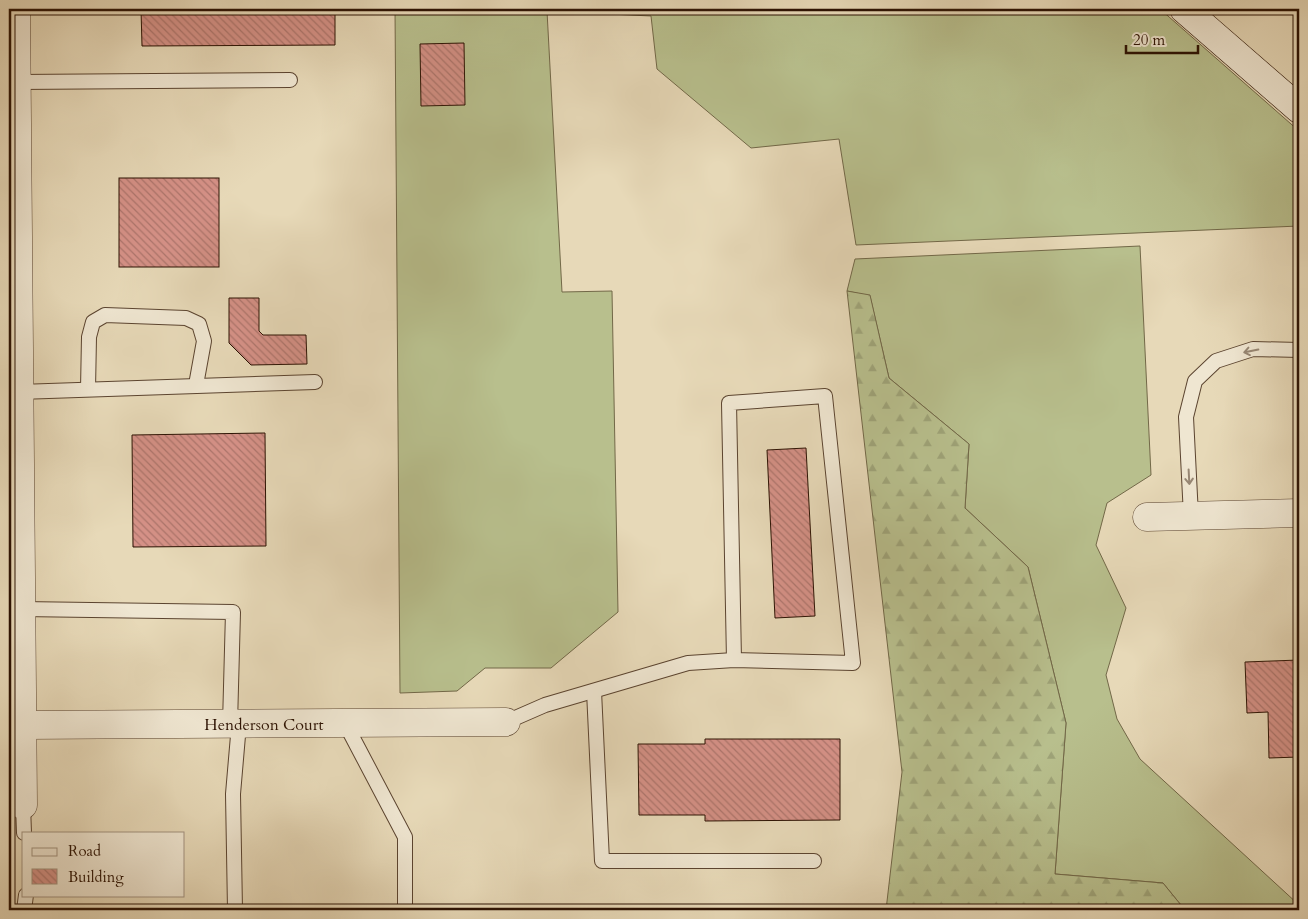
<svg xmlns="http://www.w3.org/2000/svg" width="1308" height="919" font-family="Cardo,serif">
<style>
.grass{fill:#b8bf8d;stroke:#726848}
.forest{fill:url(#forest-firs);stroke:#726848}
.building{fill:url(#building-back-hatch);stroke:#2c1203}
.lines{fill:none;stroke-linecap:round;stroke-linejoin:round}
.lane-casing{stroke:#5b4430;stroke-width:16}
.street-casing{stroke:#5b4430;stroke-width:29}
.secondary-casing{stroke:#2c1203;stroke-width:29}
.lane{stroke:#efe6d1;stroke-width:14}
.street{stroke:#efe6d1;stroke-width:28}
.secondary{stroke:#efe6d1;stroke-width:28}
.oneway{stroke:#978774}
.labels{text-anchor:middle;stroke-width:4.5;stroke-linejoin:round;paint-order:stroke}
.street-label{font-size:16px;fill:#2c1203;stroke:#efe6d1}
</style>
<defs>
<pattern id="forest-firs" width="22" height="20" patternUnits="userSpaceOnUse" patternTransform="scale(1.25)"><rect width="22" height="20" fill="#b8bf8d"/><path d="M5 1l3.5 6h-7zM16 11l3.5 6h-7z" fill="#9ea378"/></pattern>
<pattern id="building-back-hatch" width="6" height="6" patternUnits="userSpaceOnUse" patternTransform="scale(1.25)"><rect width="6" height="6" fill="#d59187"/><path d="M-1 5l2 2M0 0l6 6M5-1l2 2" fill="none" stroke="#ad756c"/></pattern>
</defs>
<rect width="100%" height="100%" fill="#e7d9b8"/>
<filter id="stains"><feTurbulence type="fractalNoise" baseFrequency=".004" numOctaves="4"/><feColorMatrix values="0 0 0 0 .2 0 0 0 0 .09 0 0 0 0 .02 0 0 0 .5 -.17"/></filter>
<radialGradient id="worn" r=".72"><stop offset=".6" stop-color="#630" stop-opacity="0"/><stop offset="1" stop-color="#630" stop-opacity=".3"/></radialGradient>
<g class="grass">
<polygon points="395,9 1160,9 1299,131 1299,226 856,245 839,139 751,148 657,69 651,16 547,11 562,292 612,291 618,612 551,668 485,668 457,691 400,693"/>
<polygon points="1140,246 1151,475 1107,503 1096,545 1126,608 1106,675 1117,719 1140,759 1299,905 1299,910 1185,910 1163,883 1055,874 1066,723 1028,567 965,508 969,444 889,378 870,296 847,291 855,259"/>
</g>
<polygon class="forest" points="847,291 870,295 889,378 969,444 965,508 1028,567 1066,723 1055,874 1163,883 1185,910 886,910 902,772"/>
<g class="building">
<polygon points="141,9 335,9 335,45 142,46"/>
<polygon points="464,43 465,105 421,106 420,44"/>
<rect x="119" y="178" width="100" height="89"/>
<polygon points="229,298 259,298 259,331 263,335 306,335 307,364 251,365 229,343"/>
<polygon points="265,433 266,546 133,547 132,435"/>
<polygon points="806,448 815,616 775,618 767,450"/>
<polygon points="1299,660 1299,757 1269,758 1268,712 1247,713 1245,662"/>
<polygon points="705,739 840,739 840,820 705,821 705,815 639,815 638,744 705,744"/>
</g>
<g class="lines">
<g class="lane-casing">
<g id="lane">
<polyline points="17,82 290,80"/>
<polyline points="88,389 89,337 93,322 105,315 186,318 199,324 204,341 196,385"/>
<polyline points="19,392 315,382"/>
<polyline points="1191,516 1186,417 1195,381 1216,361 1253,349 1299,350"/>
<polyline points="21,609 233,612 230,724"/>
<polyline points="594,691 602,861 814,861"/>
<polyline points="506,722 545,705 688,663 734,660 853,663 825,396 729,403 734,660"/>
<polyline points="345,723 405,837 405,910"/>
<polyline points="23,805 24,833"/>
<polyline points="24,910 26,895"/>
<polyline points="235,910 233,794 239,724"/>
</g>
</g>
<g class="street-casing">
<g id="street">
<polyline points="16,9 23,805"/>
<polyline points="1147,517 1299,513"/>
<polyline points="23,725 506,722"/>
</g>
</g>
<g class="secondary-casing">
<polyline id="secondary" points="1184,9 1299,109"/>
</g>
<use href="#lane" class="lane"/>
<use href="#street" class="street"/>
<use href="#secondary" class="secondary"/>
</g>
<defs><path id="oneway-shaft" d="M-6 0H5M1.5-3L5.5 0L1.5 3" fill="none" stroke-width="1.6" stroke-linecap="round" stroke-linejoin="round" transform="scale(1.25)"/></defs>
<g class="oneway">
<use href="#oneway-shaft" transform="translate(1251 351) rotate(169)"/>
<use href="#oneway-shaft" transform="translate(1189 477) rotate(87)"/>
</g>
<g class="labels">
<g class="street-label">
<text x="264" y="730">Henderson Court</text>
</g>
</g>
<rect width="1308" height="919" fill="none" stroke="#e7d9b8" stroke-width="30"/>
<rect x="10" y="10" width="1288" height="899" fill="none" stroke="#2c1203" stroke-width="2.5"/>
<rect x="15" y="15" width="1278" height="889" fill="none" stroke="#2c1203"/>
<rect x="22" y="832" width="162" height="65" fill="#efe6d1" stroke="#a1917f"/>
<rect x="32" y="848" width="25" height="8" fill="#efe6d1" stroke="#a1917f"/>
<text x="68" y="856" font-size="15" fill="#2c1203">Road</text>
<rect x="32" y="869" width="25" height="15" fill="url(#building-back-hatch)" stroke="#a1917f"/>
<text x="68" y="882" font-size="15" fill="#2c1203">Building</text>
<path d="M1126 45v8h72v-8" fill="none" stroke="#2c1203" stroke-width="2.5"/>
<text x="1133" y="45" font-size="15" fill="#2c1203" stroke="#efe6d1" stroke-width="4" paint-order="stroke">20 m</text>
<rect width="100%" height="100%" filter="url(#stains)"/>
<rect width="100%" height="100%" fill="url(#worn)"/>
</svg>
